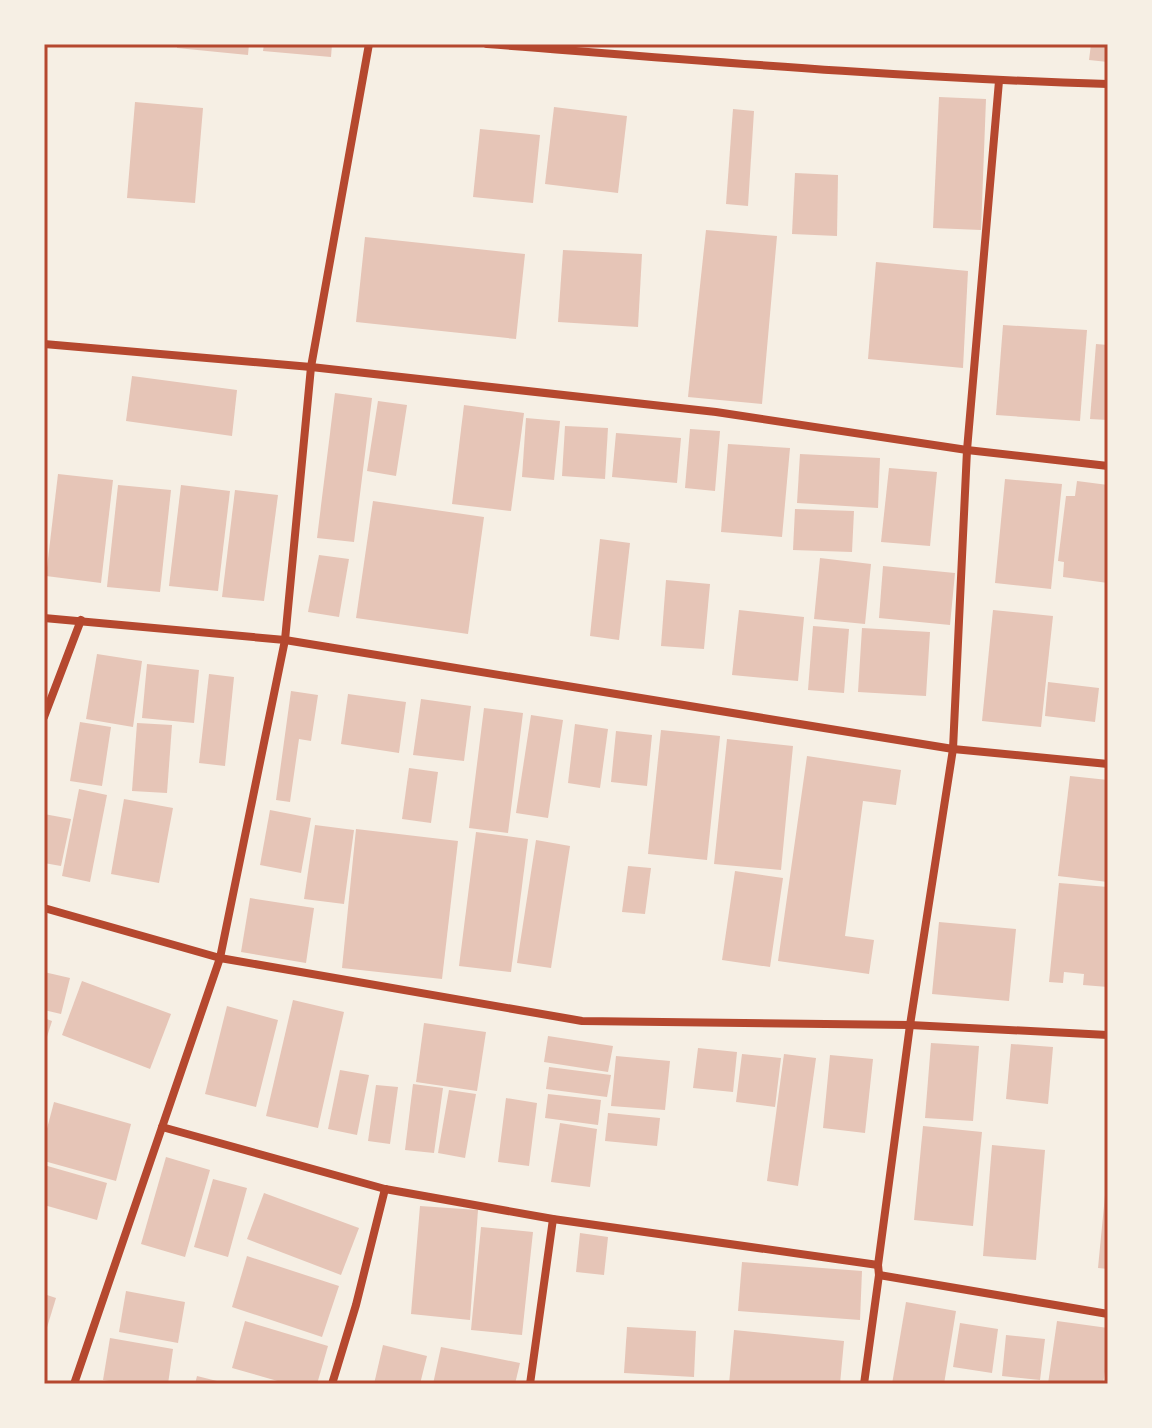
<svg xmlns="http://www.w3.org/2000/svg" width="1152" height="1428" font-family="'Times New Roman',serif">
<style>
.building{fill:#e6c5b7}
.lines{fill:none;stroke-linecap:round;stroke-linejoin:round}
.minor{stroke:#b5482f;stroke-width:8}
.neatline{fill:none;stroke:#b5482f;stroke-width:3}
</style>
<rect width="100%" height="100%" fill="#f6efe4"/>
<g class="building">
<polygon points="177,44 249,44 248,55 177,48"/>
<polygon points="264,44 332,44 331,57 263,51"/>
<polygon points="1091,44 1108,44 1108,62 1089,60"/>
<polygon points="939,97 986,99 981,230 933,228"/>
<polygon points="135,102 203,108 195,203 127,198"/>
<polygon points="554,107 627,116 618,193 545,184"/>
<polygon points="733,109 754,111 748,206 726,204"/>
<polygon points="480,129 540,135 533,203 473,197"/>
<polygon points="795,173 838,175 837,236 792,234"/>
<polygon points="706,230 777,236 762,404 688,397"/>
<polygon points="365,237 525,254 516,339 356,322"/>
<polygon points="563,250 642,254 638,327 558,322"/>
<polygon points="876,262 968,271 963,368 868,359"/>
<polygon points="1003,325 1087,330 1080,421 996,415"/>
<polygon points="1096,344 1108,345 1108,420 1090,419"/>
<polygon points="132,376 237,390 232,436 126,421"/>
<polygon points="335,393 372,398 354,542 317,538"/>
<polygon points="378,401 407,405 396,476 367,471"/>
<polygon points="464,405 524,413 511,511 452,504"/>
<polygon points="526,418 560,421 554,480 522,477"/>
<polygon points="565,426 608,428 605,479 562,476"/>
<polygon points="690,429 720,431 715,491 685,488"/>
<polygon points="616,433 681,438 677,483 612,477"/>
<polygon points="728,444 790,448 782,537 721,532"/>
<polygon points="800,454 880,458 878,508 797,503"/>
<polygon points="889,468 937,472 930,546 881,542"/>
<polygon points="58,474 113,480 101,583 46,576"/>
<polygon points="1005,479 1062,484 1051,589 995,583"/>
<polygon points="1077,481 1108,485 1108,583 1063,577 1064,562 1058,561 1066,496 1075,496"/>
<polygon points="118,485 171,490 160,592 107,587"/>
<polygon points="181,485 230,491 218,591 169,586"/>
<polygon points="235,490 278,495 264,601 222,597"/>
<polygon points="373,501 484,517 468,634 356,618"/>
<polygon points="795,509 854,511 852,552 793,550"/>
<polygon points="600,539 630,543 619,640 590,636"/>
<polygon points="319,555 349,559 339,617 308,612"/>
<polygon points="820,558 871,564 865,624 814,619"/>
<polygon points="883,566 955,573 950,625 879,618"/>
<polygon points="666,580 710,584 704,649 661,646"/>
<polygon points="739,610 804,617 798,681 732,675"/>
<polygon points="993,610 1053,616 1041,727 982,721"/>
<polygon points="813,626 849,629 844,693 808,690"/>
<polygon points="862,628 930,632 926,696 858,692"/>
<polygon points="97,654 142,661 133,727 86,719"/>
<polygon points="147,664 199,670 194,723 142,718"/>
<polygon points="209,674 234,677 225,766 199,763"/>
<polygon points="1048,682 1099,688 1095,722 1045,716"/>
<polygon points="291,691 318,695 311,741 299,739 290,802 276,800"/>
<polygon points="348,694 406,702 399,753 341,744"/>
<polygon points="421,699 471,706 464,761 413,755"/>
<polygon points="484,708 523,713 508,833 469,828"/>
<polygon points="531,715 563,720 548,818 516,813"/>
<polygon points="80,722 111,727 102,786 70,781"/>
<polygon points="137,723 172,725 167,793 132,791"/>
<polygon points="575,724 608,729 600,788 568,783"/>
<polygon points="661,730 720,736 707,860 648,854"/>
<polygon points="616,731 652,735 647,786 611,782"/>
<polygon points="727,739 793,746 781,870 714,864"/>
<polygon points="807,756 901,770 896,805 863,801 845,936 874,940 869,974 778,961"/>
<polygon points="409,768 438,772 431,823 402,819"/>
<polygon points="1070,776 1108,780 1108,882 1058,876"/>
<polygon points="79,789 107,795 90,882 62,876"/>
<polygon points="124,799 173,808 159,883 111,874"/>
<polygon points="270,810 311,818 301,873 260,865"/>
<polygon points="44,814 71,819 61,866 44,863"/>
<polygon points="315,825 354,830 344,904 304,899"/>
<polygon points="356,829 458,841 442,979 342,968"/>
<polygon points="476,832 528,839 511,972 459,966"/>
<polygon points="536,840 570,846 551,968 517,963"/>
<polygon points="628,866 651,868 645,914 622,912"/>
<polygon points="735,871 783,878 770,967 722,960"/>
<polygon points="1059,883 1108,887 1108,987 1083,985 1084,974 1064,972 1063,983 1049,982"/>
<polygon points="250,898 314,908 306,963 241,952"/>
<polygon points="939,922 1016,929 1009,1001 932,994"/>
<polygon points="44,972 70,978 61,1014 44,1010"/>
<polygon points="82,981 171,1014 150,1069 62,1035"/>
<polygon points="293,1000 344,1012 318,1128 266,1116"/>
<polygon points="227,1006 278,1020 256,1107 205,1094"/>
<polygon points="44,1018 52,1021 45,1043 44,1043"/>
<polygon points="424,1023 486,1032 477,1091 416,1082"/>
<polygon points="548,1036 613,1046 608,1072 544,1062"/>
<polygon points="931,1043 979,1046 973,1121 925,1118"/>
<polygon points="1011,1044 1053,1047 1048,1104 1006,1099"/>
<polygon points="698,1048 737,1052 733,1092 693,1088"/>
<polygon points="742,1054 781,1058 775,1107 736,1102"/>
<polygon points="784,1054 816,1058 798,1186 767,1181"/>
<polygon points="830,1055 873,1059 865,1133 823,1128"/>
<polygon points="616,1056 670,1061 665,1110 611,1106"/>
<polygon points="549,1067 611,1075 607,1097 546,1089"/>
<polygon points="340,1070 369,1075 357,1135 328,1129"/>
<polygon points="413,1084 443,1088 434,1153 405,1150"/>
<polygon points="376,1085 398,1087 390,1144 368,1141"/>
<polygon points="449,1090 476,1094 465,1158 438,1153"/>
<polygon points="548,1094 601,1100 598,1125 545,1118"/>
<polygon points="506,1098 537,1103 529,1166 498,1162"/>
<polygon points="54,1102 131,1124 116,1181 44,1161 44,1140"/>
<polygon points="608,1113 660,1118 657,1146 605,1141"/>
<polygon points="560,1123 597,1129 590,1187 551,1182"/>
<polygon points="923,1126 982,1132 973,1226 914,1220"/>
<polygon points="992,1145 1045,1150 1036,1260 983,1256"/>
<polygon points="166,1157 210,1170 185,1257 141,1244"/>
<polygon points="44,1165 107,1183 97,1220 44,1205"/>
<polygon points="213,1179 247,1188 228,1257 194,1247"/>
<polygon points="1106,1185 1108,1186 1108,1269 1098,1268"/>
<polygon points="264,1193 359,1228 341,1275 247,1239"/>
<polygon points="420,1206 478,1210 470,1320 411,1314"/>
<polygon points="481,1227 533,1232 522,1335 471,1330"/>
<polygon points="580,1233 608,1237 604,1275 576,1272"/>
<polygon points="247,1256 339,1286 322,1337 232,1307"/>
<polygon points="742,1262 862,1271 860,1320 738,1311"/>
<polygon points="126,1291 185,1302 178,1343 119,1332"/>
<polygon points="44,1294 56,1298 45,1334 44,1334"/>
<polygon points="906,1302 956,1311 944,1384 892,1384"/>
<polygon points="245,1321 328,1346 317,1384 288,1384 232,1368"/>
<polygon points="1057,1321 1108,1328 1108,1353 1103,1384 1048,1384"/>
<polygon points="960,1323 998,1329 992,1373 953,1367"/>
<polygon points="627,1327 696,1331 694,1377 624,1373"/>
<polygon points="734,1330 844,1341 840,1384 729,1384"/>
<polygon points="1006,1335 1045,1339 1040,1380 1002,1376"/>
<polygon points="110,1338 173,1349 168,1384 128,1384 103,1380"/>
<polygon points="383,1345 427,1356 420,1384 374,1384"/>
<polygon points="441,1347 520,1363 515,1384 433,1384"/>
<polygon points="197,1376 225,1383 225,1384 195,1384"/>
</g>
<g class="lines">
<g class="minor">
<path d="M487,44C694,60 901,78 1108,84"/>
<polyline points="44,344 311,367 716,412 967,450 1108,466"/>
<polyline points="44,618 285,640 953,749 1108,764"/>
<polyline points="44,717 81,620"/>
<polyline points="44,908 220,958 582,1021 910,1025 1108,1035"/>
<polyline points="162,1127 385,1189 553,1219 878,1265"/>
<polyline points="879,1275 1108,1314"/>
<polyline points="74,1384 220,958 285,640 311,367 369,44"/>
<polyline points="332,1384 356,1305 385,1189"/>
<polyline points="530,1384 553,1219"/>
<polyline points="864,1384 879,1275 878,1265 910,1025 953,749 967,450 999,81"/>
</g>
</g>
<rect width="1152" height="1428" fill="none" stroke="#f6efe4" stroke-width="92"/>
<rect x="46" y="46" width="1060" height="1336" class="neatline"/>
</svg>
